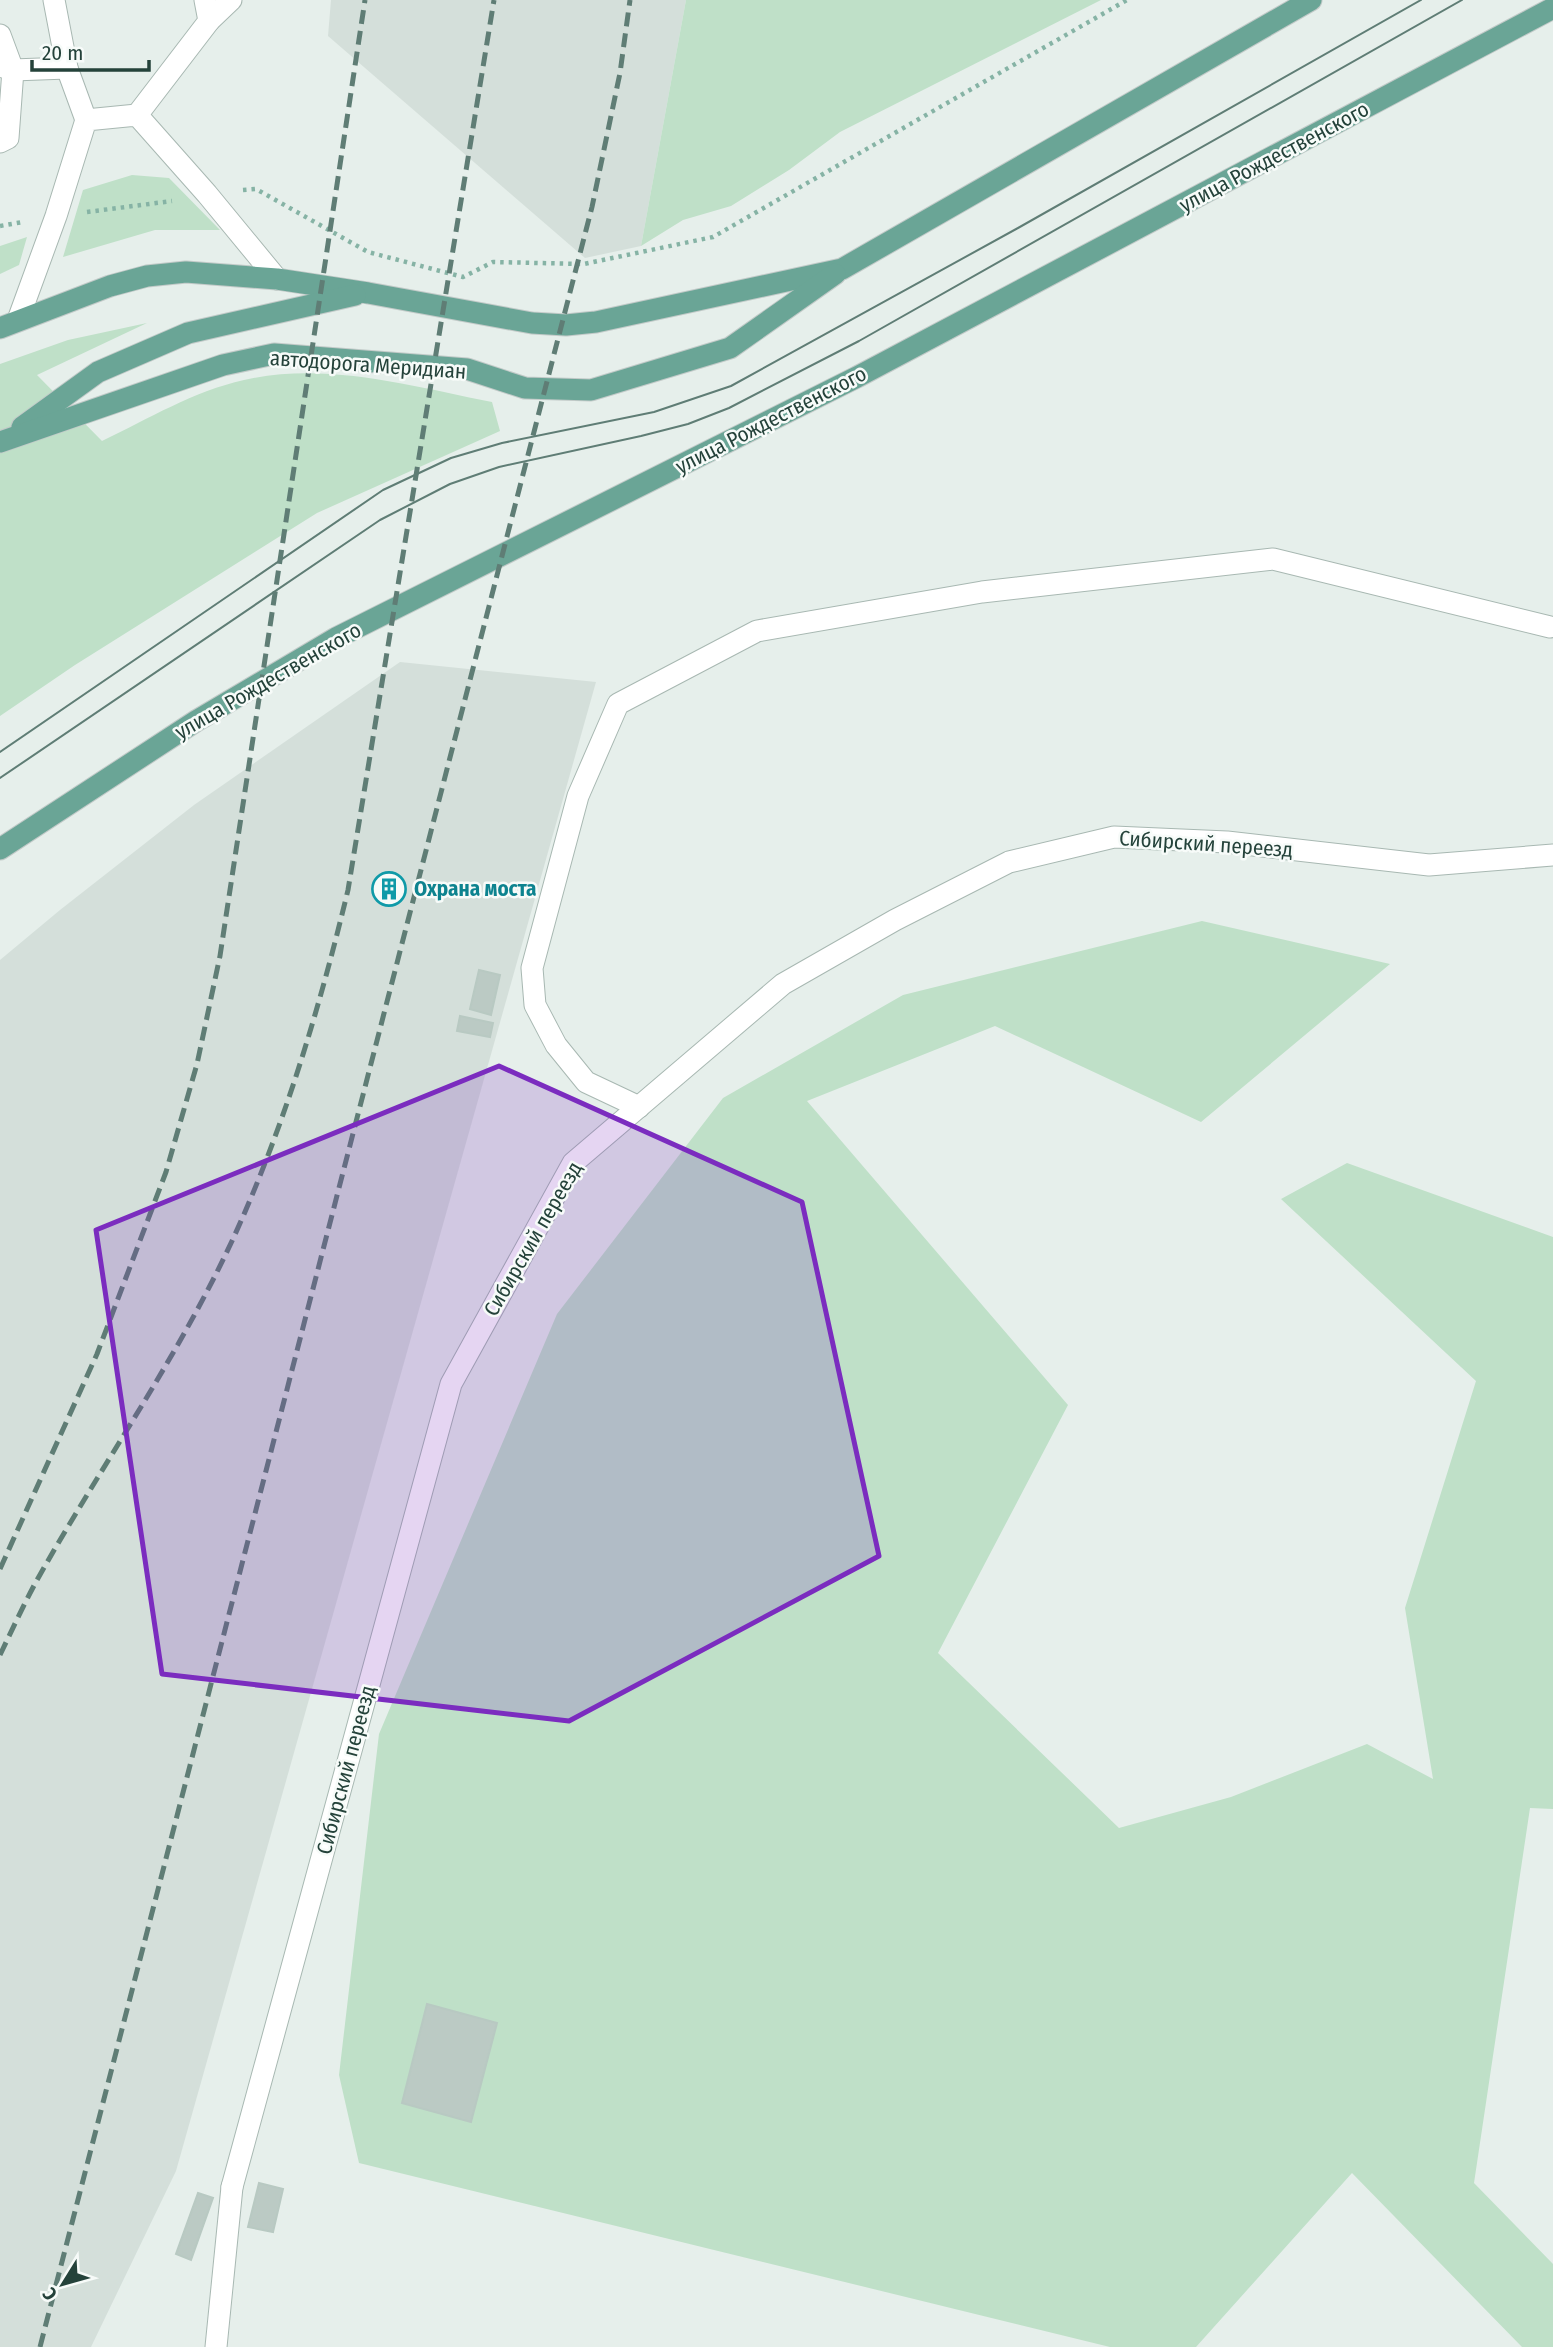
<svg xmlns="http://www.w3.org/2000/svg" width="1553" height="2347" font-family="'Fira Sans Condensed',sans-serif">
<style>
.built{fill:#d4dfda}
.green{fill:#bfe0c8}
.building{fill:#bbcac4;stroke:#b8c9c2;stroke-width:2}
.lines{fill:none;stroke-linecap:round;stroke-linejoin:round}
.service-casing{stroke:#a8b8b2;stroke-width:23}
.minor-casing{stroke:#a8b8b2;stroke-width:23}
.primary-casing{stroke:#c2cac8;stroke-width:23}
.path{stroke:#86b3a5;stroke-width:4.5;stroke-dasharray:3.5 5;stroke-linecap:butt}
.service{stroke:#fff;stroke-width:21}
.minor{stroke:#fff;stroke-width:21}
.primary{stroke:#6aa596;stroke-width:21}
.tram{stroke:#5f7d75;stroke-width:2}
.rail{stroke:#5f7d75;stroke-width:5;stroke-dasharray:14 7;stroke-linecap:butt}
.marked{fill:#7b2cbf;fill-opacity:0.2;stroke:#7b2cbf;stroke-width:5;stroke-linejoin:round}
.labels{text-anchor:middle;stroke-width:5;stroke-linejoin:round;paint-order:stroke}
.street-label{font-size:21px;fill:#24423a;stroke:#f7fbf9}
.culture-label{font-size:21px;font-weight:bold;fill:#0d838f;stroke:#f7fbf9;text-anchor:start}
</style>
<rect width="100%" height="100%" fill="#e6efeb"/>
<g class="built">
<polygon points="331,0 686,0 641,246 585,258 328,36"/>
<polygon points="400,662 596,682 176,2171 91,2347 0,2347 0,960 60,910 194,805"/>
</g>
<g class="green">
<polygon points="686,0 1101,0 840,132 789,170 731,206 683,220 641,246"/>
<polygon points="132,175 169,178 220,230 155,230 63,257 83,190"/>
<polygon points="27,237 19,265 0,274 0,246"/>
<path d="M147,323L37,375L102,441C148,419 194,391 244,380C326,361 411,386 492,402L500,431L317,513L75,665L0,716V364L68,340Z"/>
<polygon points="1202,921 1390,964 1201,1122 995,1026 807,1101 1068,1405 938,1653 1119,1828 1231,1797 1367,1744 1433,1779 1405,1608 1476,1381 1281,1199 1347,1163 1553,1237 1553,1809 1530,1808 1474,2183 1553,2264 1553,2347 1522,2347 1352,2173 1196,2347 1110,2347 359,2163 339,2075 379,1734 557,1314 723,1098 903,995"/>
</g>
<g class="building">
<polygon points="384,882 395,885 393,896 382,894"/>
<polygon points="479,970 500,975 491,1015 470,1009"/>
<polygon points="460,1016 493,1023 490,1037 457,1031"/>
<polygon points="427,2004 497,2023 471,2122 402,2103"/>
<polygon points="259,2183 283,2189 273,2232 248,2227"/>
<polygon points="198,2193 213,2198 191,2260 176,2254"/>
</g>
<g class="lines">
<g class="service-casing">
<g id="service">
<polyline points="54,0 67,68 86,120"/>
<polyline points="209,21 231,0"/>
<polyline points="0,35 13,70 8,138 0,142"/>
<polyline points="0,66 13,70 67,68"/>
<polyline points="137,115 209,21 205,0"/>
<polyline points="18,320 56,216 86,120 137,115 207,194 277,279"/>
<polyline points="639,1107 586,1082 556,1045 535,1005 532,968 578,796 618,704 757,631 982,592 1273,559 1550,627"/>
<polyline points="216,2347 232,2187"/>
</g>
</g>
<g class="minor-casing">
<polyline id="minor" points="232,2187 451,1384 573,1163 783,984 895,920 1009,862 1114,837 1227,842 1429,865 1553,855"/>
</g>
<g class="primary-casing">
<g id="primary">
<polyline points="0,328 110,286 147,276 186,272 277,279 368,293 532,323 566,325 596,322 842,269 1311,0"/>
<polyline points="22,427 98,372 188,333 355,295"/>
<polyline points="0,442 223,365 274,354 467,369 525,388 591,390 730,348 835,274"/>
<polyline points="0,849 196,721 336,638 857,377 1553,8"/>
</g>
</g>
<g class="path">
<polyline points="243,190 256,189 368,252 463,277 493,262 584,264 713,237 1127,0"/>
<polyline points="87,212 172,201"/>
<polyline points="0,226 23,222"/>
</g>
<use href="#service" class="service"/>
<use href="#minor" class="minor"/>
<use href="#primary" class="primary"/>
<g class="tram">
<polyline points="0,752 383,490 451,458 502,443 654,412 731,386 1018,228 1421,0"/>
<polyline points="0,778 380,520 450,484 499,467 641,436 688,424 729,408 859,341 1462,0"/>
</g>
<g class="rail">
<polyline points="0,1569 97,1354 166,1172 197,1064 220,956 365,0"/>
<path d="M0,1655C12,1630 24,1604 37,1580C101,1466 177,1359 232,1241C284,1128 319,1010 348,890L494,0"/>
<polyline points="40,2347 592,207 620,73 630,0"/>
</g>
</g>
<path class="marked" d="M499,1066L802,1202L879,1556L569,1721L162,1674L96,1230Z"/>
<defs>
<g id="building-ring" transform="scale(1.75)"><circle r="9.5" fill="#f7fbf9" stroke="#0f9aa8" stroke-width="1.5"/><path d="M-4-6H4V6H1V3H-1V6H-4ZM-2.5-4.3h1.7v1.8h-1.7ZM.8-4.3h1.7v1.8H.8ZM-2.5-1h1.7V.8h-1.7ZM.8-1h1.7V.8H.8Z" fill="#0f9aa8"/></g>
</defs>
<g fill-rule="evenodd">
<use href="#building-ring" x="389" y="889"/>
</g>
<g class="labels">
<g class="street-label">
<text transform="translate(1274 157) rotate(-28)" y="7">улица Рождественского</text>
<text transform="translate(368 365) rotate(4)" y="7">автодорога Меридиан</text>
<text transform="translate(771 420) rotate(-27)" y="7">улица Рождественского</text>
<text transform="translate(268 681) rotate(-30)" y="7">улица Рождественского</text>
<text transform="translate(1206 844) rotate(4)" y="7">Сибирский переезд</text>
<text transform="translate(533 1239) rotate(-60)" y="7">Сибирский переезд</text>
<text transform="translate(346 1770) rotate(-75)" y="7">Сибирский переезд</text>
</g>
<g class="culture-label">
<text x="414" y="896">Охрана моста</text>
</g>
</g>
<g transform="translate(63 2284) rotate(233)" stroke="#f7fbf9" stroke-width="5" paint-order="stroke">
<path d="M0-5L12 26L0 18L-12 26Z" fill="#24423a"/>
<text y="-10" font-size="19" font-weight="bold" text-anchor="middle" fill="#24423a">С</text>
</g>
<path d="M32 60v10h117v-10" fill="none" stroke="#24423a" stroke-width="3.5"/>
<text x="42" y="60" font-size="21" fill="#24423a" stroke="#f7fbf9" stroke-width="5" paint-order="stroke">20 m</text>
</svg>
